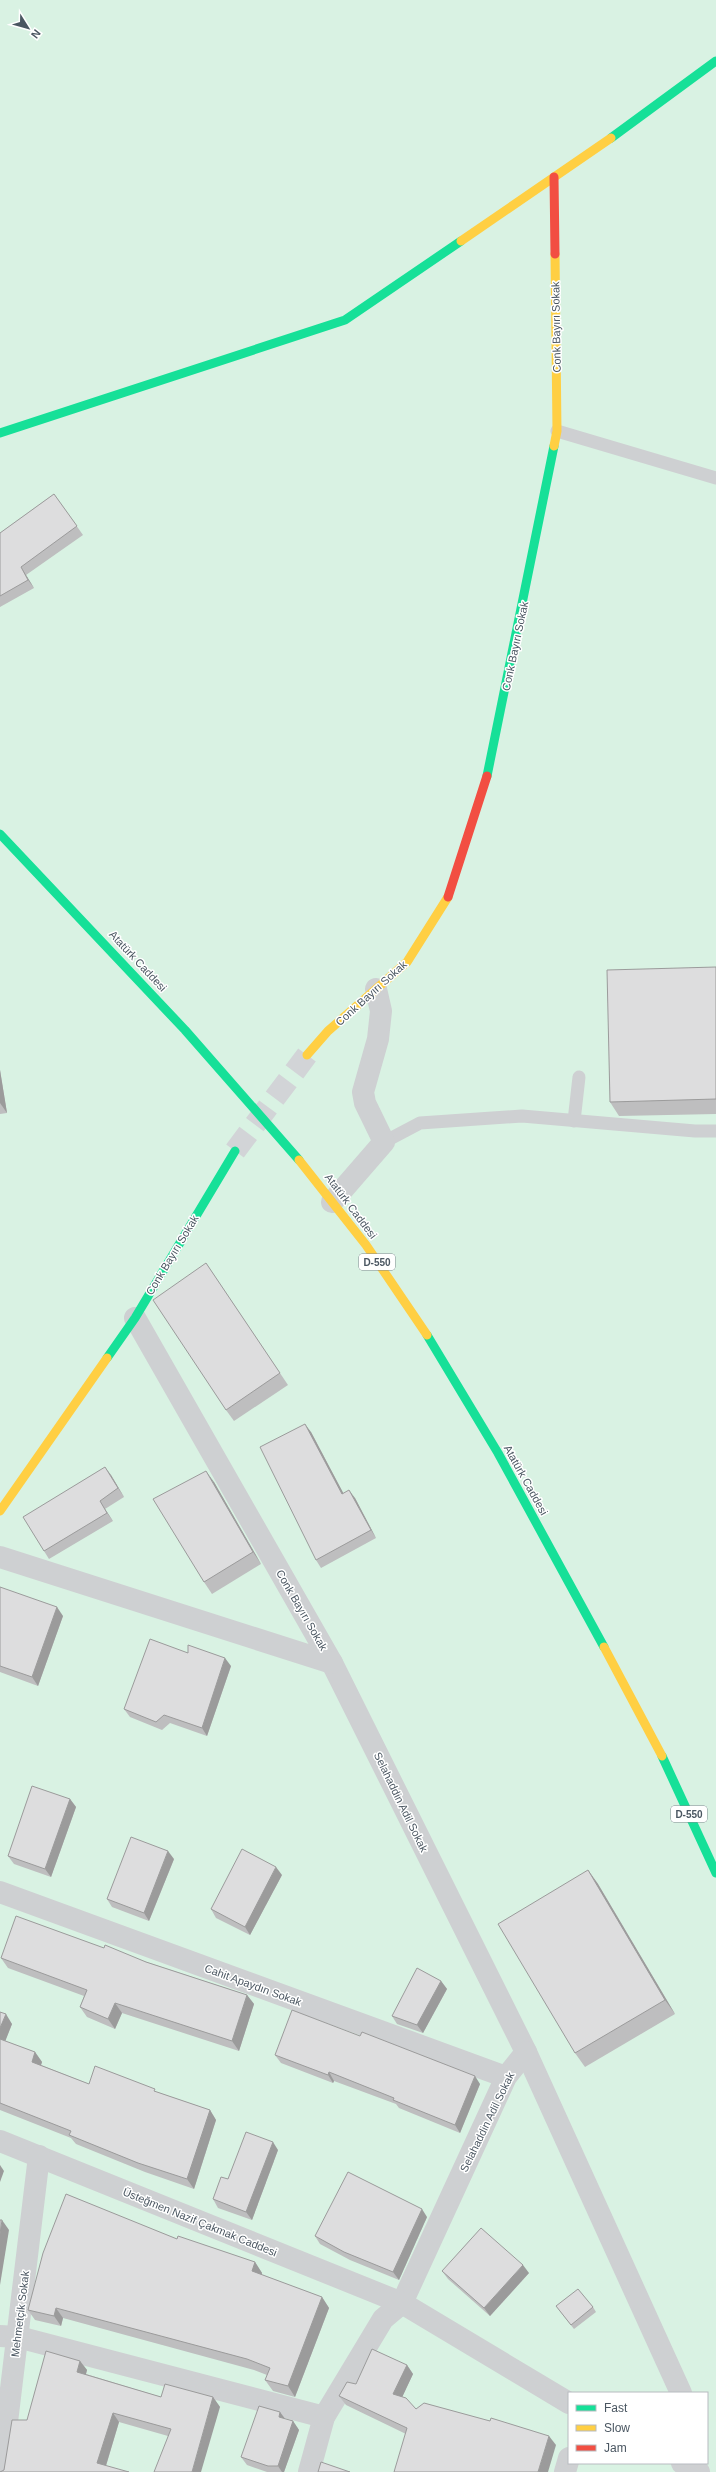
<svg xmlns="http://www.w3.org/2000/svg" width="716" height="2472" font-family="Arial,sans-serif">
<style>
.green{fill:#d9f2e3;fill-rule:evenodd}
.lines{fill:none;stroke-linecap:round;stroke-linejoin:round}
.secondary-tunnel{stroke:#d2d4d7;stroke-width:22;stroke-dasharray:22 11;stroke-linecap:butt}
.lane{stroke:#ced0d2;stroke-width:13}
.street{stroke:#ced0d2;stroke-width:22}
.fast{stroke:#16e098;stroke-width:9}
.slow{stroke:#ffcf43;stroke-width:9}
.jam{stroke:#f24e42;stroke-width:9}
.wall{fill:#bebebf}
.shaded-wall{fill:#9b9b9b}
.building{fill:#ddddde;stroke:#9b9b9b}
.labels{text-anchor:middle;stroke-width:3;stroke-linejoin:round;paint-order:stroke}
.shield{fill:#fff;stroke:#808990;stroke-width:1}
.shield-label{font-size:10px;font-weight:bold;fill:#4a5661}
.street-label{font-size:11px;fill:#4a5661;stroke:#fff}
</style>
<rect width="100%" height="100%" fill="#f4f4f4"/>
<path class="green" d="M0,0H716V2472H0ZM569,2393H707V2463H569Z"/>
<g class="lines">
<polyline class="secondary-tunnel" points="235,1151 307,1055"/>
<g class="lane">
<polyline points="557,431 716,478"/>
<polyline points="574,1121 579,1077"/>
<polyline points="384,1142 420,1123 522,1116 695,1131 716,1131"/>
</g>
<g class="street">
<polyline points="332,1202 384,1142 365,1103 363,1092 378,1039 381,1011 376,989"/>
<polyline points="135,1318 332,1663 526,2052 506,2077 402,2303 383,2319 324,2417 309,2472"/>
<polyline points="0,1557 332,1663"/>
<polyline points="0,1892 506,2077"/>
<polyline points="526,2052 681,2393"/>
<polyline points="0,2141 402,2303 569,2403"/>
<polyline points="0,2336 18,2337 324,2417"/>
<polyline points="682,2463 699,2472"/>
<polyline points="1,2472 39,2156"/>
<polyline points="565,2472 569,2458"/>
</g>
<g class="fast">
<polyline points="611,138 716,61"/>
<polyline points="0,433 345,320 461,241"/>
<polyline points="487,776 554,446"/>
<polyline points="0,834 185,1030 299,1160"/>
<polyline points="427,1335 498,1453 604,1647"/>
<polyline points="107,1358 135,1318 235,1151"/>
<polyline points="662,1756 716,1873"/>
</g>
<g class="slow">
<polyline points="461,241 611,138"/>
<polyline points="554,446 557,431 555,254"/>
<polyline points="307,1055 328,1031 407,962 448,897"/>
<polyline points="299,1160 366,1245 427,1335"/>
<polyline points="0,1511 107,1358"/>
<polyline points="604,1647 662,1756"/>
</g>
<g class="jam">
<polyline points="554,177 555,254"/>
<polyline points="448,897 487,776"/>
</g>
</g>
<g class="wall">
<polygon points="54,494 83,535 26,575 34,588 0,607 0,533"/>
<polygon points="716,967 716,1114 619,1116 610,1102"/>
<polygon points="0,1070 7,1113 0,1114"/>
<polygon points="206,1263 288,1385 234,1421 226,1410"/>
<polygon points="311,1432 343,1493 355,1498 376,1538 321,1568 316,1560"/>
<polygon points="111,1475 124,1497 105,1509 113,1521 49,1559 44,1551"/>
<polygon points="214,1482 261,1564 212,1594 204,1582"/>
<polygon points="0,1587 63,1616 38,1686 0,1672"/>
<polygon points="188,1653 231,1666 207,1736 170,1723 162,1730 130,1717 124,1709"/>
<polygon points="70,1799 76,1807 51,1877 14,1864 8,1856"/>
<polygon points="174,1859 149,1921 112,1907 107,1899"/>
<polygon points="588,1870 598,1884 675,2014 585,2067 575,2053"/>
<polygon points="282,1875 250,1935 216,1918 211,1909"/>
<polygon points="104,1948 247,1995 254,2004 239,2051 122,2013 115,2029 87,2017 80,2007 84,1996 8,1968 1,1958"/>
<polygon points="441,1981 447,1989 423,2033 397,2024 392,2016"/>
<polygon points="0,2012 12,2024 5,2041 35,2052 42,2062 41,2065 89,2084 157,2092 210,2110 216,2120 194,2189 145,2172 76,2144 71,2138 0,2110"/>
<polygon points="275,2055 480,2084 460,2133 399,2108 396,2104 334,2081 333,2083 281,2063"/>
<polygon points="278,2150 252,2220 218,2208 213,2199 228,2179"/>
<polygon points="427,2217 399,2280 350,2260 320,2244 315,2236"/>
<polygon points="177,2239 255,2262 262,2273 262,2275 322,2297 329,2308 295,2397 273,2391 265,2380 267,2375 254,2370 63,2318 61,2326 35,2320 28,2310"/>
<polygon points="442,2271 529,2273 490,2316 448,2279"/>
<polygon points="556,2306 593,2307 596,2312 574,2329"/>
<polygon points="80,2361 87,2370 86,2374 161,2397 213,2397 220,2407 168,2436 119,2422 106,2466 4,2470 27,2420"/>
<polygon points="407,2365 413,2374 402,2397 416,2409 556,2445 406,2434 346,2405 339,2396 356,2384"/>
<polygon points="285,2419 293,2421 299,2430 284,2472 267,2472 247,2465 241,2457"/>
</g>
<g class="shaded-wall">
<polygon points="21,567 26,575 34,588 28,580"/>
<polygon points="0,1070 7,1113 0,1103"/>
<polygon points="305,1424 311,1432 348,1502 342,1494"/>
<polygon points="105,1467 111,1475 124,1497 118,1488"/>
<polygon points="206,1471 214,1482 261,1564 253,1552"/>
<polygon points="349,1490 355,1498 376,1538 371,1530"/>
<polygon points="100,1501 105,1509 113,1521 107,1513"/>
<polygon points="57,1607 63,1616 38,1686 32,1677"/>
<polygon points="225,1658 231,1666 207,1736 202,1728"/>
<polygon points="70,1799 76,1807 51,1877 45,1869"/>
<polygon points="168,1851 174,1859 149,1921 144,1913"/>
<polygon points="276,1867 282,1875 250,1935 245,1927"/>
<polygon points="588,1870 598,1884 675,2014 665,2000"/>
<polygon points="441,1981 447,1989 423,2033 417,2025"/>
<polygon points="247,1995 254,2004 239,2051 232,2041"/>
<polygon points="115,2003 122,2013 115,2029 108,2019"/>
<polygon points="6,2014 12,2024 3,2047 0,2044 0,2028"/>
<polygon points="35,2052 42,2062 39,2071 32,2062"/>
<polygon points="329,2072 334,2081 333,2083 328,2075"/>
<polygon points="475,2076 480,2084 460,2133 455,2125"/>
<polygon points="210,2110 216,2120 194,2189 187,2179"/>
<polygon points="273,2142 278,2150 252,2220 246,2212"/>
<polygon points="0,2165 4,2171 0,2182"/>
<polygon points="422,2209 427,2217 399,2280 393,2272"/>
<polygon points="2,2220 9,2230 0,2285 0,2234"/>
<polygon points="255,2262 262,2273 259,2281 252,2271"/>
<polygon points="523,2265 529,2273 490,2316 484,2308"/>
<polygon points="322,2297 329,2308 295,2397 288,2386"/>
<polygon points="56,2308 63,2318 61,2326 54,2316"/>
<polygon points="80,2361 87,2370 84,2381 77,2372"/>
<polygon points="407,2365 413,2374 399,2404 393,2394"/>
<polygon points="213,2397 220,2407 201,2472 192,2472"/>
<polygon points="280,2412 286,2420 279,2417"/>
<polygon points="113,2413 119,2422 104,2472 97,2463"/>
<polygon points="293,2421 299,2430 284,2472 282,2472 278,2466"/>
<polygon points="549,2436 556,2445 548,2472 538,2472"/>
</g>
<g class="building">
<polygon points="54,494 77,526 21,567 28,580 0,596 0,533"/>
<polygon points="716,967 716,1099 610,1102 607,970"/>
<polygon points="206,1263 280,1373 226,1410 153,1300"/>
<polygon points="305,1424 342,1494 349,1490 371,1530 316,1560 260,1447"/>
<polygon points="105,1467 118,1488 100,1501 107,1513 44,1551 23,1517"/>
<polygon points="206,1471 253,1552 204,1582 153,1499"/>
<polygon points="0,1587 57,1607 32,1677 0,1666"/>
<polygon points="150,1639 188,1653 188,1645 225,1658 202,1728 164,1715 156,1722 124,1709"/>
<polygon points="32,1786 70,1799 45,1869 8,1856"/>
<polygon points="131,1837 168,1851 144,1913 107,1899"/>
<polygon points="242,1849 276,1867 245,1927 211,1909"/>
<polygon points="588,1870 665,2000 575,2053 498,1924"/>
<polygon points="16,1916 104,1948 105,1945 146,1962 247,1995 232,2041 115,2003 108,2019 80,2007 87,1990 1,1958"/>
<polygon points="417,1968 441,1981 417,2025 392,2016"/>
<polygon points="292,2010 360,2036 362,2032 475,2076 455,2125 393,2100 394,2098 329,2072 328,2075 275,2055"/>
<polygon points="0,2012 6,2014 0,2028"/>
<polygon points="0,2039 35,2052 32,2062 89,2084 95,2066 155,2089 154,2091 210,2110 187,2179 138,2163 69,2135 71,2131 0,2103"/>
<polygon points="246,2132 273,2142 246,2212 213,2199 221,2177 228,2179"/>
<polygon points="348,2172 422,2209 393,2272 344,2252 315,2236"/>
<polygon points="66,2194 177,2239 178,2236 255,2262 252,2271 322,2297 288,2386 265,2380 270,2368 247,2359 56,2308 54,2316 28,2310 43,2253"/>
<polygon points="0,2220 2,2220 0,2234"/>
<polygon points="481,2228 523,2265 484,2308 442,2271"/>
<polygon points="578,2289 593,2307 571,2325 556,2306"/>
<polygon points="372,2349 407,2365 393,2394 406,2398 416,2409 424,2403 490,2421 491,2418 549,2436 538,2472 394,2472 407,2428 339,2396 347,2382 356,2384"/>
<polygon points="46,2351 80,2361 77,2372 161,2397 165,2384 213,2397 192,2472 154,2472 171,2429 113,2413 97,2463 129,2472 0,2472 4,2470 12,2420 27,2420"/>
<polygon points="259,2406 280,2412 279,2417 293,2421 278,2466 268,2466 241,2457"/>
<polygon points="321,2462 350,2472 318,2472"/>
</g>
<g class="labels">
<g class="shield">
<rect x="359" y="1254" width="36" height="16" rx="3"/>
<rect x="671" y="1806" width="36" height="16" rx="3"/>
</g>
<g class="shield-label">
<text x="377" y="1266">D-550</text>
<text x="689" y="1818">D-550</text>
</g>
<g class="street-label">
<text transform="translate(556 327) rotate(-91)" y="4">Conk Bayırı Sokak</text>
<text transform="translate(515 646) rotate(-78)" y="4">Conk Bayırı Sokak</text>
<text transform="translate(138 961) rotate(47)" y="4">Atatürk Caddesi</text>
<text transform="translate(371 993) rotate(-42)" y="4">Conk Bayırı Sokak</text>
<text transform="translate(351 1206) rotate(53)" y="4">Atatürk Caddesi</text>
<text transform="translate(172 1255) rotate(-59)" y="4">Conk Bayırı Sokak</text>
<text transform="translate(526 1480) rotate(61)" y="4">Atatürk Caddesi</text>
<text transform="translate(302 1610) rotate(60)" y="4">Conk Bayırı Sokak</text>
<text transform="translate(401 1802) rotate(64)" y="4">Selahaddin Adil Sokak</text>
<text transform="translate(253 1985) rotate(20)" y="4">Cahit Apaydın Sokak</text>
<text transform="translate(487 2122) rotate(-64)" y="4">Selahaddin Adil Sokak</text>
<text transform="translate(200 2222) rotate(22)" y="4">Üsteğmen Nazif Çakmak Caddesi</text>
<text transform="translate(20 2314) rotate(-83)" y="4">Mehmetçik Sokak</text>
</g>
</g>
<rect x="568" y="2392" width="140" height="72" fill="#ffffff" stroke="#b7bbc0"/>
<rect x="576" y="2405" width="20" height="6" fill="#16e098" stroke="#b7bbc0"/>
<text x="604" y="2412" font-size="12" fill="#4a5661">Fast</text>
<rect x="576" y="2425" width="20" height="6" fill="#ffcf43" stroke="#b7bbc0"/>
<text x="604" y="2432" font-size="12" fill="#4a5661">Slow</text>
<rect x="576" y="2445" width="20" height="6" fill="#f24e42" stroke="#b7bbc0"/>
<text x="604" y="2452" font-size="12" fill="#4a5661">Jam</text>
<g transform="translate(28 28) rotate(127)" stroke="#ffffff" stroke-width="3" paint-order="stroke">
<path d="M0-3L7 15L0 10L-7 15Z" fill="#4a5661"/>
<text y="-6" font-size="11" font-weight="bold" text-anchor="middle" fill="#4a5661">N</text>
</g>
</svg>
